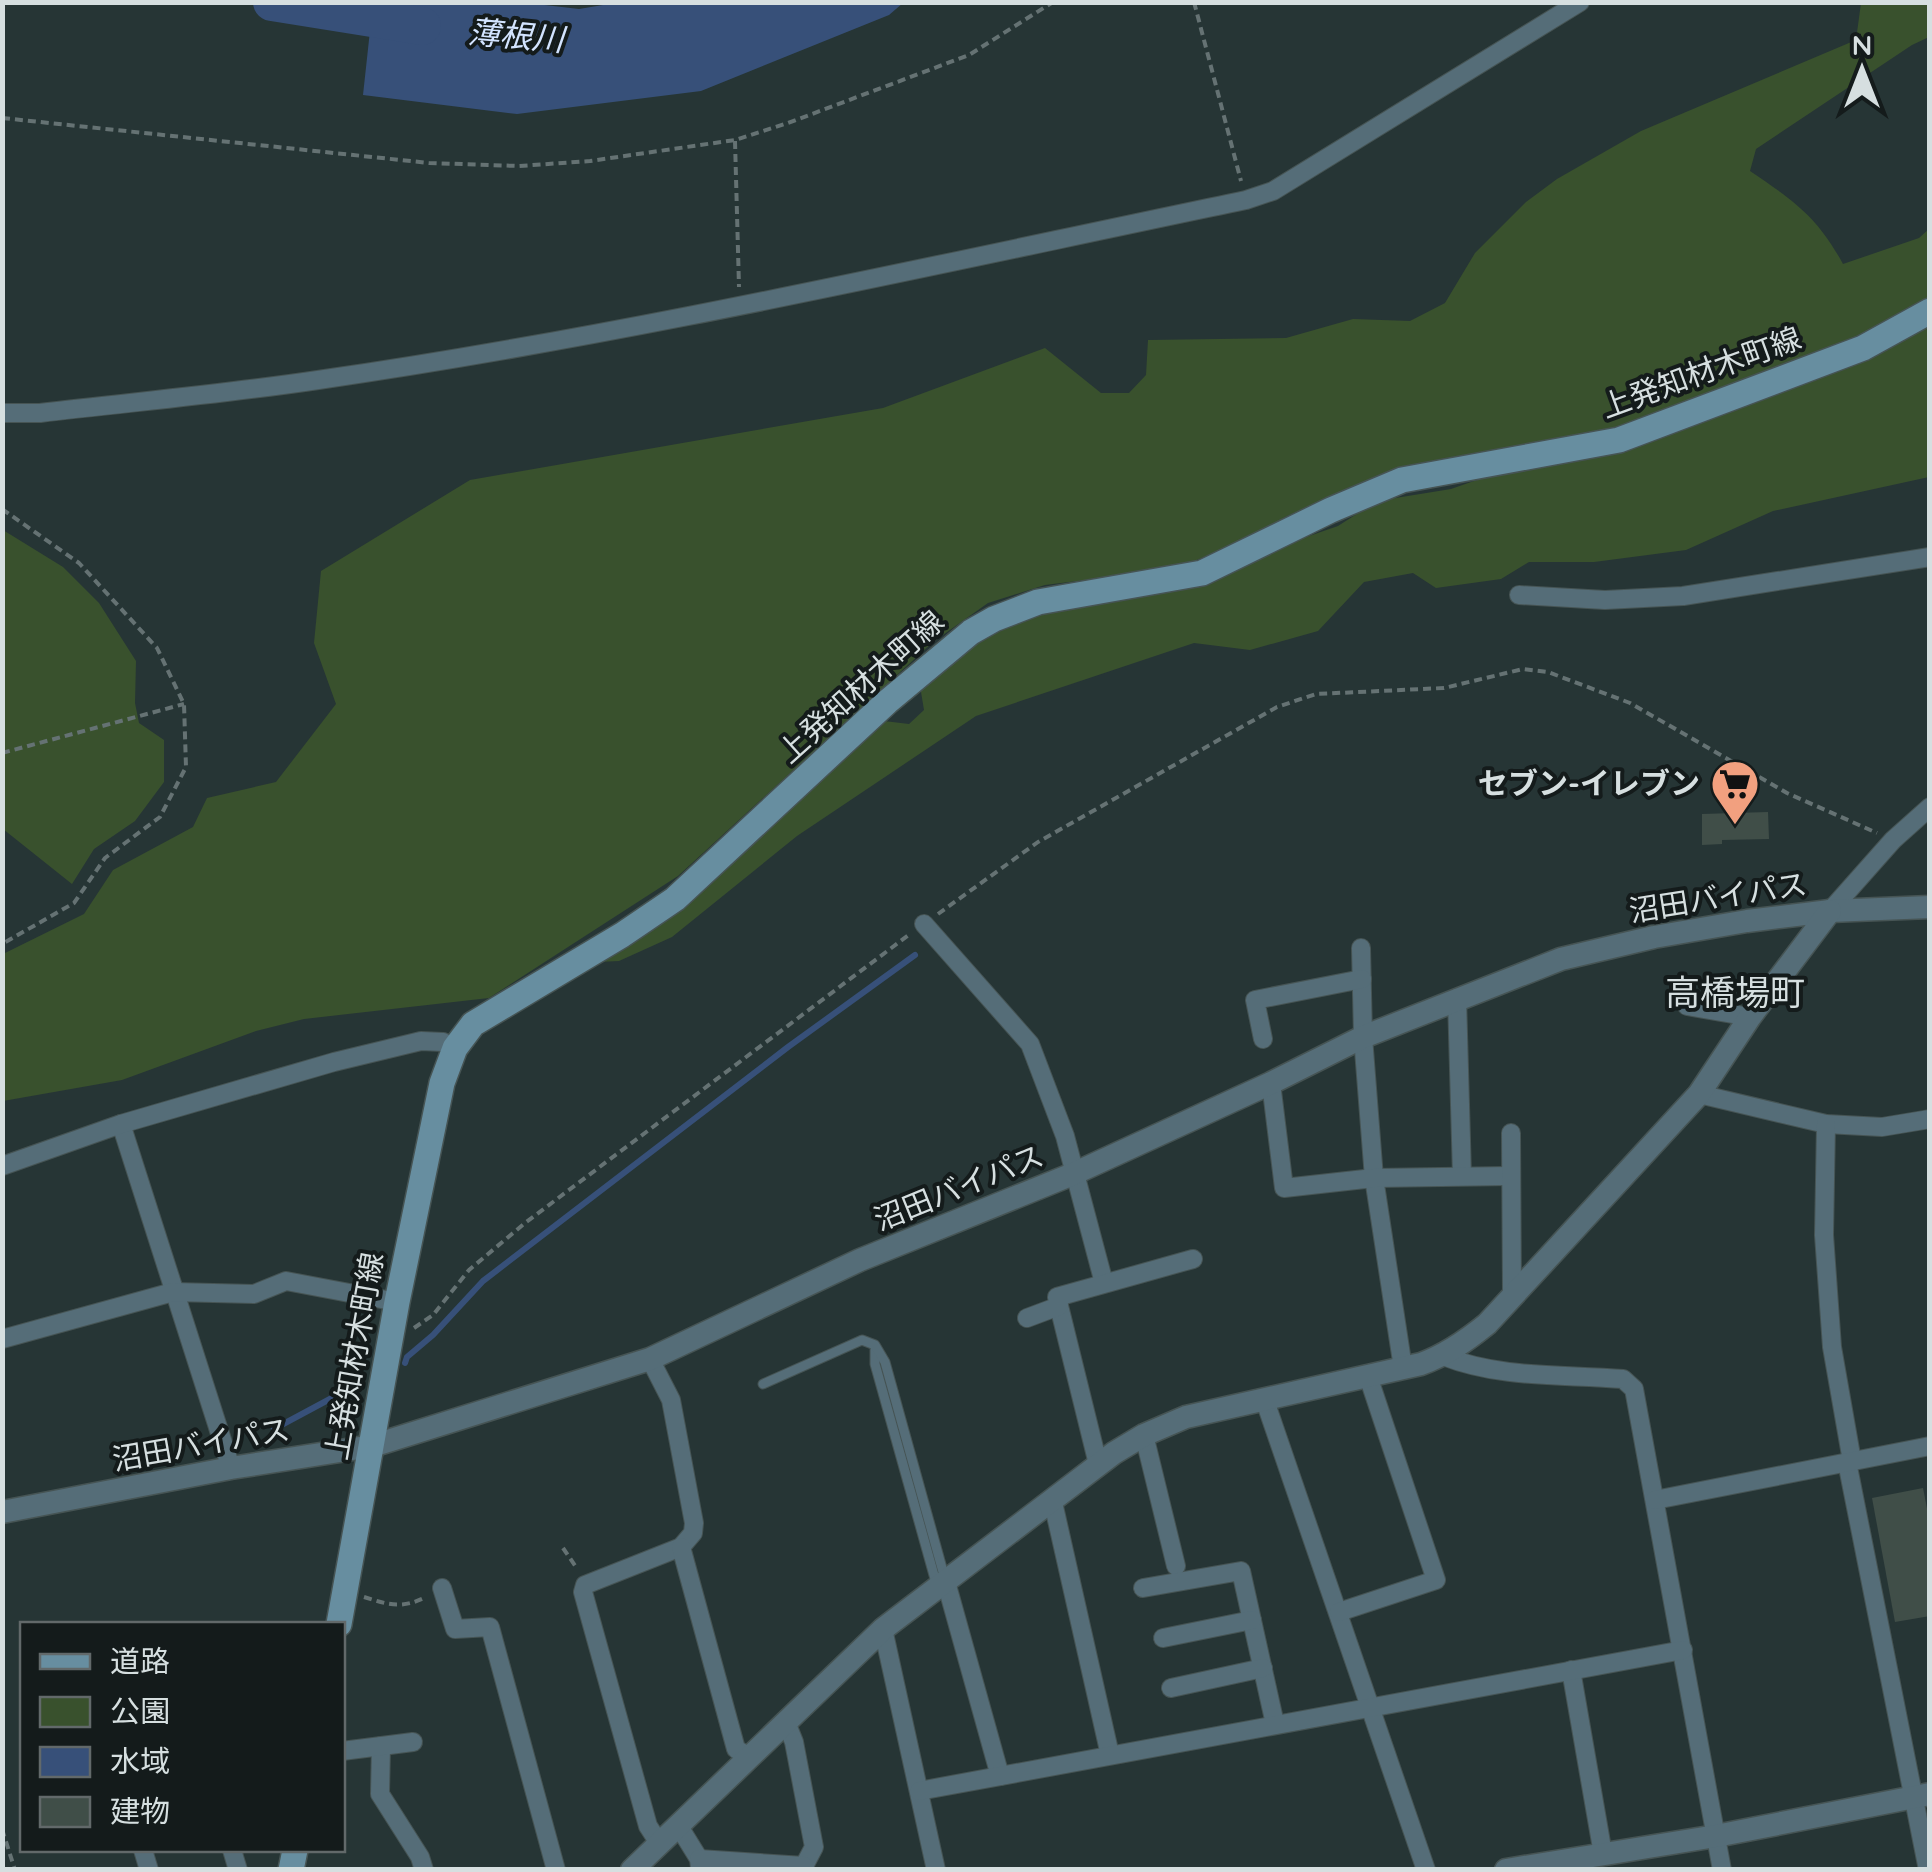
<svg xmlns="http://www.w3.org/2000/svg" width="1932" height="1872" font-family="Quicksand,'Noto Sans JP',sans-serif">
<style>
.green{fill:#39512d}
.water{fill:#375079}
.lines{fill:none;stroke-linecap:round;stroke-linejoin:round}
.stream{stroke:#375079;stroke-width:6}
.river{stroke:#375079;stroke-width:38}
.building{fill:#404e48}
.service-casing{stroke:#465454;stroke-width:11}
.minor-casing{stroke:#465454;stroke-width:20}
.tertiary-casing{stroke:#465454;stroke-width:25}
.secondary-casing{stroke:#465454;stroke-width:28}
.path{stroke:#657273;stroke-width:4;stroke-dasharray:8 5;stroke-linecap:butt}
.service{stroke:#556d78;stroke-width:9}
.minor{stroke:#556d78;stroke-width:18}
.tertiary{stroke:#556d78;stroke-width:22}
.secondary{stroke:#678ea0;stroke-width:25}
.labels{text-anchor:middle;stroke-width:8;stroke-linejoin:round;paint-order:stroke}
.street-label{font-size:30px;fill:#d6dfe0;stroke:#141b1b}
.poi-label{font-size:30px;font-weight:bold;fill:#d6dfe0;stroke:#141b1b;text-anchor:end}
.water-label{font-size:32px;font-style:italic;fill:#d3e4ff;stroke:#141b1b}
.quarter-label{font-size:35px;fill:#d6dfe0;stroke:#141b1b}
</style>
<rect width="100%" height="100%" fill="#263535"/>
<g class="green">
<path d="M1861,3H1929V37L1912,45L1756,149L1750,171C1794,201 1817,216 1843,264L1919,238L1929,229V299L1855,341L1612,430L1399,467L1287,516L1239,543L1194,561L1151,572L1045,585L988,603L933,642L678,876L489,998L304,1019L256,1031L122,1080L3,1101V954L84,914L113,870L193,827L207,798L276,782L336,704L314,643L321,571L470,480L883,408L1045,348L1101,393H1129L1146,375L1148,340L1286,338L1353,319L1410,321L1445,303L1475,253L1526,202L1557,179L1641,131L1856,40Z"/>
<polygon points="1929,321 1929,477 1773,511 1686,550 1594,562 1529,562 1501,579 1436,588 1413,573 1364,582 1318,631 1250,650 1194,643 976,716 797,836 672,937 619,961 598,962 884,721 909,724 924,710 920,686 952,658 1033,613 1289,543 1338,526 1377,501 1451,489"/>
<polygon points="3,530 63,567 99,603 136,661 135,703 139,723 164,740 164,782 135,821 94,849 72,884 3,829"/>
</g>
<polygon class="water" points="519,2 579,9 621,2 903,3 889,15 701,91 517,114 363,95 373,3"/>
<g class="lines">
<g class="stream">
<polyline points="405,1363 407,1357 433,1335 483,1281 788,1047 915,955"/>
<polyline points="274,1429 356,1385"/>
</g>
<polyline class="river" points="272,2 422,26"/>
</g>
<g class="building">
<polygon points="1768,812 1769,839 1722,840 1722,844 1702,845 1702,814"/>
<polygon points="1923,1488 1930,1524 1930,1616 1895,1622 1872,1498"/>
</g>
<g class="lines">
<g class="service-casing">
<g id="service">
<polyline points="875,1350 875,1364 937,1586"/>
<polyline points="763,1384 862,1340 875,1345 885,1362 945,1579"/>
</g>
</g>
<g class="minor-casing">
<g id="minor">
<path d="M2,413H40C132,402 225,394 318,380C629,335 938,264 1246,200L1273,191L1580,2"/>
<polyline points="1519,595 1605,600 1683,596 1930,557"/>
<polyline points="1830,911 1893,840 1930,807"/>
<polyline points="924,924 1030,1044 1065,1136 1104,1283"/>
<polyline points="1361,948 1363,1037 1374,1178 1403,1368"/>
<polyline points="1457,998 1462,1176"/>
<polyline points="1687,1006 1750,1017"/>
<polyline points="1263,1039 1255,1000 1362,979"/>
<polyline points="1271,1083 1284,1188 1374,1178 1509,1176"/>
<polyline points="1699,1094 1826,1124 1882,1127 1930,1119"/>
<polyline points="121,1124 231,1468"/>
<polyline points="1826,1124 1824,1235 1832,1347 1852,1461"/>
<polyline points="1511,1133 1512,1296"/>
<polyline points="2,1166 121,1124 334,1062 421,1041 443,1042 455,1048"/>
<polyline points="1059,1306 1098,1464"/>
<polyline points="1027,1318 1059,1306 1057,1297 1193,1259"/>
<polyline points="2,1339 173,1292 254,1294 286,1281 397,1302"/>
<path d="M1443,1356C1502,1379 1561,1374 1623,1379L1634,1389L1722,1870"/>
<polyline points="650,1359 671,1400 694,1523 693,1533 681,1547 585,1585 583,1592 648,1826 659,1843"/>
<polyline points="1265,1401 1426,1870"/>
<polyline points="1144,1435 1176,1566"/>
<polyline points="1847,1462 1928,1870"/>
<polyline points="1052,1498 1110,1755"/>
<polyline points="1655,1500 1930,1446"/>
<polyline points="681,1547 736,1749 749,1757"/>
<polyline points="946,1582 1000,1776"/>
<polyline points="442,1588 455,1629 490,1627 556,1870"/>
<polyline points="1143,1588 1241,1571 1275,1724"/>
<polyline points="1339,1612 1436,1580 1368,1376"/>
<polyline points="883,1629 936,1870"/>
<polyline points="1163,1638 1252,1620"/>
<polyline points="1571,1670 1603,1854"/>
<polyline points="1171,1688 1263,1668"/>
<polyline points="786,1722 794,1742 814,1847 804,1866"/>
<polyline points="381,1746 380,1794 420,1857 424,1870"/>
<polyline points="342,1751 413,1742"/>
<polyline points="919,1791 1683,1650"/>
<polyline points="678,1825 699,1859 700,1868"/>
<polyline points="143,1850 149,1870"/>
<polyline points="232,1850 238,1870"/>
<polyline points="699,1859 804,1866 805,1870"/>
</g>
</g>
<g class="tertiary-casing">
<g id="tertiary">
<polyline points="2,1512 231,1468 372,1446 650,1359 860,1260 1073,1174 1271,1083 1363,1037 1561,959 1654,937 1747,921 1830,911 1930,907"/>
<path d="M632,1870L883,1629L1114,1453L1144,1435L1186,1417L1421,1364C1446,1355 1466,1341 1487,1324L1699,1094L1750,1017L1830,911"/>
<polyline points="1506,1870 1716,1836 1930,1794"/>
</g>
</g>
<g class="secondary-casing">
<g id="secondary">
<polyline points="339,1624 397,1302 442,1083 455,1048 473,1024 622,935 675,899 887,702 971,632 994,619 1038,602 1202,573 1331,510 1402,480 1619,440 1863,348 1930,311"/>
<polyline points="291,1870 295,1850"/>
</g>
</g>
<g class="path">
<polyline points="1194,2 1241,181"/>
<polyline points="2,118 429,163 519,166 590,161 735,140 788,123 969,55 1053,2"/>
<polyline points="735,141 739,287"/>
<polyline points="2,509 79,563 157,648 184,704 186,767 160,817 105,858 74,903 2,944"/>
<polyline points="2,753 184,704"/>
<polyline points="938,914 1038,842 1277,707 1316,694 1444,688 1523,669 1548,672 1630,703 1787,793 1877,833"/>
<polyline points="414,1328 433,1315 469,1270 525,1223 910,934"/>
<polyline points="563,1548 576,1567"/>
<path d="M364,1597C389,1605 402,1609 426,1597"/>
<polyline points="2,1829 15,1870"/>
</g>
<use href="#service" class="service"/>
<use href="#minor" class="minor"/>
<use href="#tertiary" class="tertiary"/>
<use href="#secondary" class="secondary"/>
</g>
<defs>
<g id="supermarket-pin" transform="scale(2.5)"><path d="M0 17L-7.5 6A9.5 9.5 0 1 1 7.5 6Z" fill="#f2a07f" stroke="#141b1b"/><path d="M-6-5.5h2.5l.6 2H6L4.5 2H-2.5L-4.4-4H-6ZM-1.5 3.2a1.3 1.3 0 1 0 .1 0ZM3 3.2a1.3 1.3 0 1 0 .1 0Z" fill="#111"/></g>
</defs>
<g fill-rule="evenodd">
<use href="#supermarket-pin" x="1735" y="784"/>
</g>
<g class="labels">
<g class="street-label">
<text transform="translate(1701 373) rotate(-20)" y="10">上発知材木町線</text>
<text transform="translate(861 687) rotate(-42)" y="10">上発知材木町線</text>
<text transform="translate(1718 898) rotate(-9)" y="10">沼田バイパス</text>
<text transform="translate(959 1188) rotate(-22)" y="10">沼田バイパス</text>
<text transform="translate(355 1356) rotate(-80)" y="10">上発知材木町線</text>
<text transform="translate(201 1445) rotate(-10)" y="10">沼田バイパス</text>
</g>
<g class="poi-label">
<text x="1700" y="794">セブン-イレブン</text>
</g>
<g class="water-label">
<text transform="translate(516 36) rotate(5)" y="11">薄根川</text>
</g>
<g class="quarter-label">
<text x="1735" y="1005">高橋場町</text>
</g>
</g>
<rect width="1932" height="1872" fill="none" stroke="#d6dfe0" stroke-width="10"/>
<rect x="20" y="1622" width="325" height="230" fill="#141b1b" stroke="#62696a" stroke-width="2.5"/>
<rect x="40" y="1654" width="50" height="15" fill="#678ea0" stroke="#62696a" stroke-width="2.5"/>
<text x="110" y="1672" font-size="30" fill="#d6dfe0">道路</text>
<rect x="40" y="1697" width="50" height="30" fill="#39512d" stroke="#62696a" stroke-width="2.5"/>
<text x="110" y="1722" font-size="30" fill="#d6dfe0">公園</text>
<rect x="40" y="1747" width="50" height="30" fill="#375079" stroke="#62696a" stroke-width="2.5"/>
<text x="110" y="1772" font-size="30" fill="#d6dfe0">水域</text>
<rect x="40" y="1797" width="50" height="30" fill="#404e48" stroke="#62696a" stroke-width="2.5"/>
<text x="110" y="1822" font-size="30" fill="#d6dfe0">建物</text>
<g transform="translate(1862 70)" stroke="#141b1b" stroke-width="8" paint-order="stroke">
<path d="M0-8L18 38L0 25L-18 38Z" fill="#d6dfe0"/>
<text y="-15" font-size="28" font-weight="bold" text-anchor="middle" fill="#d6dfe0">N</text>
</g>
</svg>
